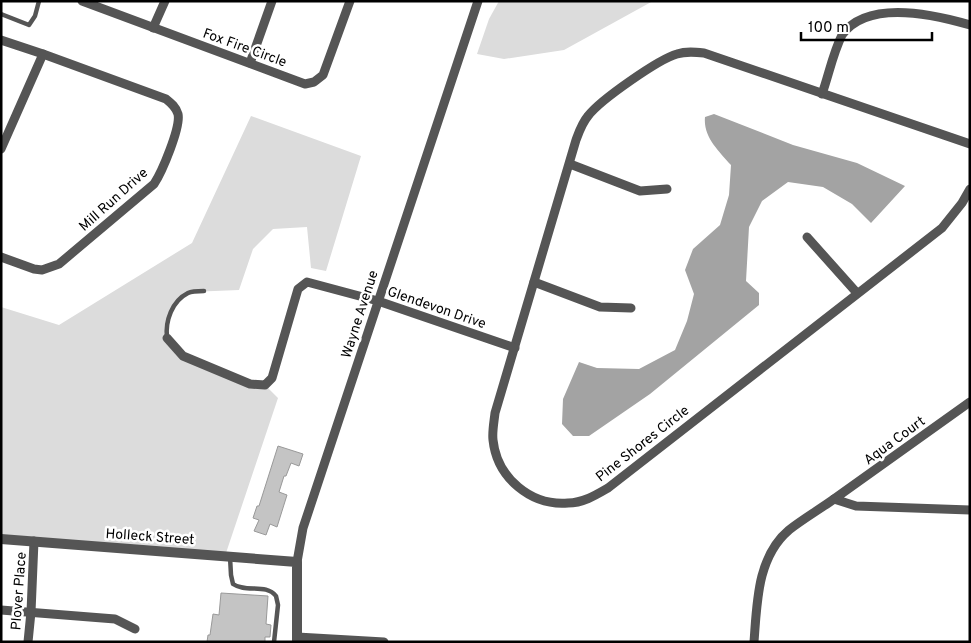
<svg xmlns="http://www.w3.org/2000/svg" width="971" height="643" font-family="Overpass,sans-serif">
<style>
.green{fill:#dcdcdc}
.water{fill:#a3a3a3}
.building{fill:#c4c4c4;stroke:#999}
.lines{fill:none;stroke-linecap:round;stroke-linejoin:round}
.service{stroke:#555;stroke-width:4.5}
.minor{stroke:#555;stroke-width:9}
.tertiary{stroke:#555;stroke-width:10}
.labels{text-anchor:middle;stroke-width:5;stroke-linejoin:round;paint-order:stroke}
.street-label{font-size:14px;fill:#000;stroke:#fff}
</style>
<rect width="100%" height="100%" fill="#fff"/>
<g class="green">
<polygon points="499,1 653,1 564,50 504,59 477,54 489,19"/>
<polygon points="251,116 361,156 326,271 311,268 307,227 273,229 253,249 239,290 190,292 177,301 166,330 183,356 265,385 278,398 225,556 1,541 1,307 59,325 192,243"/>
</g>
<path class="water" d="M714,114L793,145L857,163L905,186L871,223L852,204L823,187L788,182L762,201L749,227L746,281L759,293V305L650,394L589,436H573L562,424L563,399L579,362L597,368L639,369L675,350L687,321L694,294L685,270L693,249L720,225L729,195L731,165C719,151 703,137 705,117Z"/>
<g class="building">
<polygon points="278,446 303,454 299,466 291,463 286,476 284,476 279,492 287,495 277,527 270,524 266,535 254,531 259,520 253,518 257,506 259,506"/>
<polygon points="221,593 268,596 266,624 271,625 270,637 265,637 265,642 207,642 208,635 210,635 213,614 219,615"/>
</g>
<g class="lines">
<g class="service">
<polyline points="1,14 29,25 35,16 39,1"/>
<path d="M167,338C165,321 172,301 188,293C192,291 199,291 204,291"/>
<path d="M230,557L231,575L233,584C246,593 266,583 276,596L278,605L274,642"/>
</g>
<g class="minor">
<polyline points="82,1 305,84 314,82 323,75 350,1"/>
<polyline points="153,28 165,1"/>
<polyline points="1,40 43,54"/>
<polyline points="250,63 272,1"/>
<path d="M822,94C829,74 833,53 842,35C867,0 929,13 970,25"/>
<path d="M970,144L704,53C695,52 686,51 677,54C659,59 600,100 588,116C582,123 579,132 576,140L495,413C494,422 492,432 493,440C497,478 531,506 568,503C583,503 596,495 608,488L942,228L962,203L970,189"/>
<path d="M1,149L43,54L166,99C171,103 176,107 178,114C181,127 162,172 154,184L59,264L42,270L34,269L1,257"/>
<polyline points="570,164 640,191 667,189"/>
<polyline points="807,237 857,293"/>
<polyline points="534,282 600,307 631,308"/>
<polyline points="167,338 183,356 250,384 265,385 272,378 298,289 307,282 378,301 515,348"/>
<polyline points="970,402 834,499 856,506 970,510"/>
<polyline points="297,562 303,528 478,1"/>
<polyline points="1,610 115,619 135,629"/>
<polyline points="297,637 384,642"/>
<polyline points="28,642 31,612 34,541"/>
<path d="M754,642C757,603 757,557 789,530C803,519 820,509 834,499"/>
</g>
<polyline class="tertiary" points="1,539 297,562 297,642"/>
</g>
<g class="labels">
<g class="street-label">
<text transform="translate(245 47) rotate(20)" y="5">Fox Fire Circle</text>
<text transform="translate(113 199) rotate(-42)" y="5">Mill Run Drive</text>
<text transform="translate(437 307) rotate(19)" y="5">Glendevon Drive</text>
<text transform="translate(359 314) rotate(-72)" y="5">Wayne Avenue</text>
<text transform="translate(894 440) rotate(-36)" y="5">Aqua Court</text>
<text transform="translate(642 443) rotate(-38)" y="5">Pine Shores Circle</text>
<text transform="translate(150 536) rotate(4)" y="5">Holleck Street</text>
<text transform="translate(18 591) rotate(-86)" y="5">Plover Place</text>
</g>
</g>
<rect width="971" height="643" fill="none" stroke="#000000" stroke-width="5"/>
<path d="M801 32v8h131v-8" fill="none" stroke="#000000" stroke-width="2.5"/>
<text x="808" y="32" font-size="15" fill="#000000" stroke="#ffffff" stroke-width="4" paint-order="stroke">100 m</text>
</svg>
